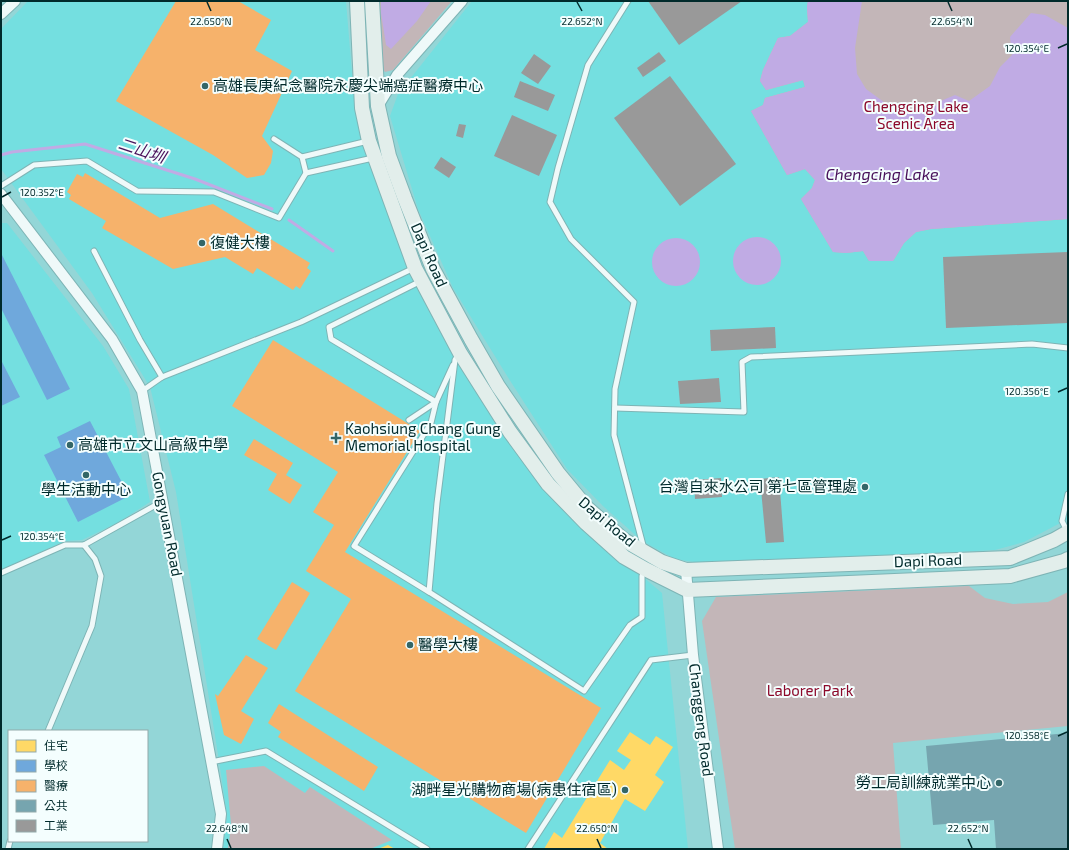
<svg xmlns="http://www.w3.org/2000/svg" width="1069" height="850" font-family="'Exo 2','Noto Sans TC',sans-serif">
<style>
.built{fill:#74dfe0}
.green{fill:#c3b6b8}
.water{fill:#c0abe4}
.homes{fill:#ffd966}
.schools{fill:#6fa8dc}
.health{fill:#f6b26b}
.public{fill:#76a5af}
.industry{fill:#999}
.lines{fill:none;stroke-linecap:round;stroke-linejoin:round}
.stream{stroke:#c0abe4;stroke-width:3}
.service-casing{stroke:#7eb4b5;stroke-width:7}
.minor-casing{stroke:#7eb4b5;stroke-width:12}
.secondary-casing{stroke:#7eb4b5;stroke-width:16}
.service{stroke:#eff9f9;stroke-width:5}
.minor{stroke:#eff9f9;stroke-width:10}
.secondary{stroke:#e2eeeb;stroke-width:14}
.ticks{fill:none;stroke:#002a2b;stroke-width:1.5}
.poi-dot{fill:#336667;stroke:#f4fefe;stroke-width:1.5}
.labels{text-anchor:middle;stroke-width:4;stroke-linejoin:round;paint-order:stroke}
.poi-label{font-size:15px;fill:#002a2b;stroke:#f4fefe;text-anchor:start}
.park-label{font-size:15px;fill:#8c082a;stroke:#f4fefe}
.street-label{font-size:15px;fill:#002a2b;stroke:#f4fefe}
.water-label{font-size:16px;font-style:italic;fill:#48115a;stroke:#f4fefe}
.ticks-label{font-size:10px;text-anchor:middle;fill:#002a2b;stroke:#f4fefe;stroke-width:4;stroke-linejoin:round;paint-order:stroke}
</style>
<rect width="100%" height="100%" fill="#93d6d7"/>
<g class="built">
<polygon points="28,1 346,1 355,110 411,277 455,360 544,489 622,562 642,576 662,593 688,849 223,849 227,816 220,767 176,492 150,387 92,293 1,169 1,29"/>
<polygon points="472,1 808,1 807,7 808,22 790,36 778,38 763,70 760,80 767,90 804,80 805,87 765,98 805,169 815,180 812,188 846,253 863,251 893,261 904,243 916,232 931,229 1068,219 1068,519 1024,542 995,550 707,564 675,559 642,541 603,506 567,469 509,379 453,288 418,209 390,116 398,94"/>
<polygon points="1,223 7,223 103,346 129,389 150,502 119,522 82,540 65,541 1,570"/>
</g>
<g class="green">
<polygon points="378,1 452,1 393,70 385,72 378,63"/>
<polygon points="808,1 1068,1 1068,219 931,229 916,232 904,243 893,261 869,261 863,251 846,253 833,252 801,199 812,188 815,180 805,169 787,175 751,111 763,105 765,98 805,87 803,80 766,90 760,81 763,70 778,38 790,36 808,22 807,7"/>
<polygon points="969,586 985,598 1013,604 1048,602 1068,592 1068,726 893,743 901,849 735,849 702,621 716,597"/>
<polygon points="264,766 305,793 310,787 392,840 370,849 228,849 231,825 226,770"/>
</g>
<g class="water">
<polygon points="381,1 431,1 417,21 391,49 386,45 381,13"/>
<polygon points="808,1 862,1 855,48 857,74 866,89 888,105 907,111 926,112 943,100 955,95 969,101 990,86 1000,67 1012,55 1010,37 1031,13 1045,15 1068,28 1068,219 931,229 916,232 904,243 893,261 869,261 863,251 846,253 833,252 801,199 812,188 815,180 805,169 787,175 751,111 763,105 765,98 805,87 803,80 766,90 760,81 763,70 778,38 790,36 808,22 807,7"/>
<circle cx="757" cy="261" r="24"/>
<circle cx="676" cy="262" r="24"/>
</g>
<g class="homes">
<polygon points="630,732 650,745 656,736 673,747 655,775 664,782 645,811 625,799 600,843 608,849 544,849 554,832 562,838 610,760 624,770 631,760 617,751"/>
<polygon points="388,845 395,849 378,849"/>
</g>
<g class="schools">
<polygon points="1,253 70,389 47,400 1,308"/>
<polygon points="1,360 20,397 1,406"/>
<polygon points="90,421 129,496 78,522 44,455 61,447 57,437"/>
</g>
<g class="health">
<polygon points="176,1 238,1 271,20 255,50 292,71 262,136 273,151 271,163 264,175 247,178 213,155 116,101"/>
<polygon points="85,173 160,218 213,204 310,263 307,268 311,271 300,289 296,286 293,290 257,268 253,274 225,257 173,269 102,228 106,221 69,199 71,195 67,192 77,174 83,177"/>
<polygon points="273,340 420,431 345,552 601,708 526,833 295,691 351,599 306,571 334,525 313,512 338,472 232,406"/>
<polygon points="254,439 293,463 286,475 302,485 290,504 268,490 277,474 244,455"/>
<polygon points="292,582 310,593 276,650 257,639"/>
<polygon points="246,655 268,668 241,711 254,719 241,744 224,735 215,694 218,696"/>
<polygon points="279,704 378,767 364,791 278,737 281,732 268,723"/>
</g>
<polygon class="public" points="1068,733 1068,849 996,849 994,820 933,825 926,746"/>
<g class="industry">
<polygon points="648,1 742,1 679,45"/>
<polygon points="659,52 666,61 643,77 637,68"/>
<polygon points="534,54 551,66 538,84 521,73"/>
<polygon points="670,76 736,164 680,206 614,118"/>
<polygon points="520,81 555,95 548,111 514,97"/>
<polygon points="512,115 557,135 539,176 494,156"/>
<polygon points="459,124 466,125 463,138 456,136"/>
<polygon points="441,157 456,167 449,178 434,168"/>
<polygon points="1068,252 1068,323 946,328 943,257"/>
<polygon points="775,327 776,348 711,351 710,330"/>
<polygon points="719,378 721,402 680,404 678,381"/>
<polygon points="779,477 784,542 766,543 760,479"/>
<polygon points="721,478 722,497 695,499 694,480"/>
</g>
<g class="lines">
<g class="stream">
<polyline points="1,155 12,152 85,144 195,179 272,209"/>
<polyline points="289,220 333,251"/>
</g>
<g class="service-casing">
<g id="service">
<polyline points="628,1 588,65 558,168 550,202 571,239 634,302 615,389 614,435 644,549"/>
<polyline points="302,157 368,141"/>
<polyline points="306,173 373,158"/>
<polyline points="1,186 34,165 87,161 137,191 214,192 279,218 306,173 302,157 274,139"/>
<polyline points="94,251 140,340 162,377"/>
<polyline points="459,354 455,360 437,503 429,592 584,691 630,625 642,617 642,576 644,570"/>
<polyline points="142,391 162,377 301,322 414,268"/>
<polyline points="615,408 744,412 742,362 751,357 1032,344 1068,348"/>
<polyline points="409,420 436,402 331,339 329,327 421,281"/>
<polyline points="1067,531 1062,521 1068,494"/>
<polyline points="1,573 65,545 84,545 163,501"/>
<polyline points="429,592 354,546 431,423 436,402 453,365"/>
<polyline points="48,731 92,626 101,576 95,559 84,545"/>
<polyline points="211,762 266,751 427,849"/>
<polyline points="8,849 10,841"/>
<polyline points="528,849 651,660 693,655"/>
</g>
</g>
<g class="minor-casing">
<g id="minor">
<polyline points="1,14 15,1"/>
<polyline points="378,106 397,75 462,1"/>
<polyline points="1,194 112,339 142,391 221,814 217,849"/>
<polyline points="686,570 693,655 718,849"/>
</g>
</g>
<g class="secondary-casing">
<g id="secondary">
<polyline points="357,1 362,108 369,141 415,268 460,353 510,432 548,484 586,523 624,557 645,569 687,590 1010,576 1064,561 1068,559"/>
<polyline points="372,1 378,106 389,156 405,199 433,269 471,339 498,386 558,473 587,508 624,540 662,562 686,570 1010,558 1054,540 1068,532"/>
</g>
</g>
<use href="#service" class="service"/>
<use href="#minor" class="minor"/>
<use href="#secondary" class="secondary"/>
</g>
<path class="ticks" d="M207,2L211,11M577,2L582,11M948,2L952,11M1058,48L1067,44M2,197L11,192M1058,392L1067,388M2,540L11,536M1058,736L1067,732M227,839L231,848M597,839L601,848M968,839L972,848"/>
<g class="poi-dot">
<circle cx="205" cy="86" r="4"/>
<circle cx="202" cy="243" r="4"/>
<path d="M334 432h4v4h4v4h-4v4h-4v-4h-4v-4h4z"/>
<circle cx="70" cy="445" r="4"/>
<circle cx="86" cy="475" r="4"/>
<circle cx="865" cy="487" r="4"/>
<circle cx="410" cy="645" r="4"/>
<circle cx="999" cy="783" r="4"/>
<circle cx="625" cy="790" r="4"/>
</g>
<g class="labels">
<g class="poi-label">
<text x="213" y="91">高雄長庚紀念醫院永慶尖端癌症醫療中心</text>
<text x="210" y="248">復健大樓</text>
<text x="345" y="434">Kaohsiung Chang Gung<tspan x="345" dy="17">Memorial Hospital</tspan></text>
<text x="78" y="450">高雄市立文山高級中學</text>
<text x="857" y="492" text-anchor="end">台灣自來水公司 第七區管理處</text>
<text x="86" y="495" text-anchor="middle">學生活動中心</text>
<text x="418" y="650">醫學大樓</text>
<text x="991" y="788" text-anchor="end">勞工局訓練就業中心</text>
<text x="617" y="795" text-anchor="end">湖畔星光購物商場(病患住宿區)</text>
</g>
<g class="park-label">
<text x="916" y="112">Chengcing Lake<tspan x="916" dy="17">Scenic Area</tspan></text>
<text x="810" y="696">Laborer Park</text>
</g>
<g class="street-label">
<text transform="translate(429 255) rotate(66)" y="5">Dapi Road</text>
<text transform="translate(607 522) rotate(40)" y="5">Dapi Road</text>
<text transform="translate(167 524) rotate(79)" y="5">Gongyuan Road</text>
<text transform="translate(928 561) rotate(-2)" y="5">Dapi Road</text>
<text transform="translate(701 720) rotate(83)" y="5">Changgeng Road</text>
</g>
<g class="water-label">
<text transform="translate(142 150) rotate(18)" y="6">二山圳</text>
<text x="882" y="180">Chengcing Lake</text>
</g>
</g>
<g class="ticks-label">
<text x="211" y="25">22.650°N</text>
<text x="582" y="25">22.652°N</text>
<text x="952" y="25">22.654°N</text>
<text x="1027" y="52">120.354°E</text>
<text x="42" y="196">120.352°E</text>
<text x="1027" y="395">120.356°E</text>
<text x="42" y="540">120.354°E</text>
<text x="1027" y="739">120.358°E</text>
<text x="227" y="832">22.648°N</text>
<text x="597" y="832">22.650°N</text>
<text x="968" y="832">22.652°N</text>
</g>
<rect width="1069" height="850" fill="none" stroke="#002a2b" stroke-width="4"/>
<rect x="8" y="730" width="140" height="112" fill="#f4fefe" stroke="#92a9aa"/>
<rect x="16" y="740" width="20" height="12" fill="#ffd966" stroke="#92a9aa"/>
<text x="44" y="750" font-size="12" fill="#002a2b">住宅</text>
<rect x="16" y="760" width="20" height="12" fill="#6fa8dc" stroke="#92a9aa"/>
<text x="44" y="770" font-size="12" fill="#002a2b">學校</text>
<rect x="16" y="780" width="20" height="12" fill="#f6b26b" stroke="#92a9aa"/>
<text x="44" y="790" font-size="12" fill="#002a2b">醫療</text>
<rect x="16" y="800" width="20" height="12" fill="#76a5af" stroke="#92a9aa"/>
<text x="44" y="810" font-size="12" fill="#002a2b">公共</text>
<rect x="16" y="820" width="20" height="12" fill="#999999" stroke="#92a9aa"/>
<text x="44" y="830" font-size="12" fill="#002a2b">工業</text>
</svg>
